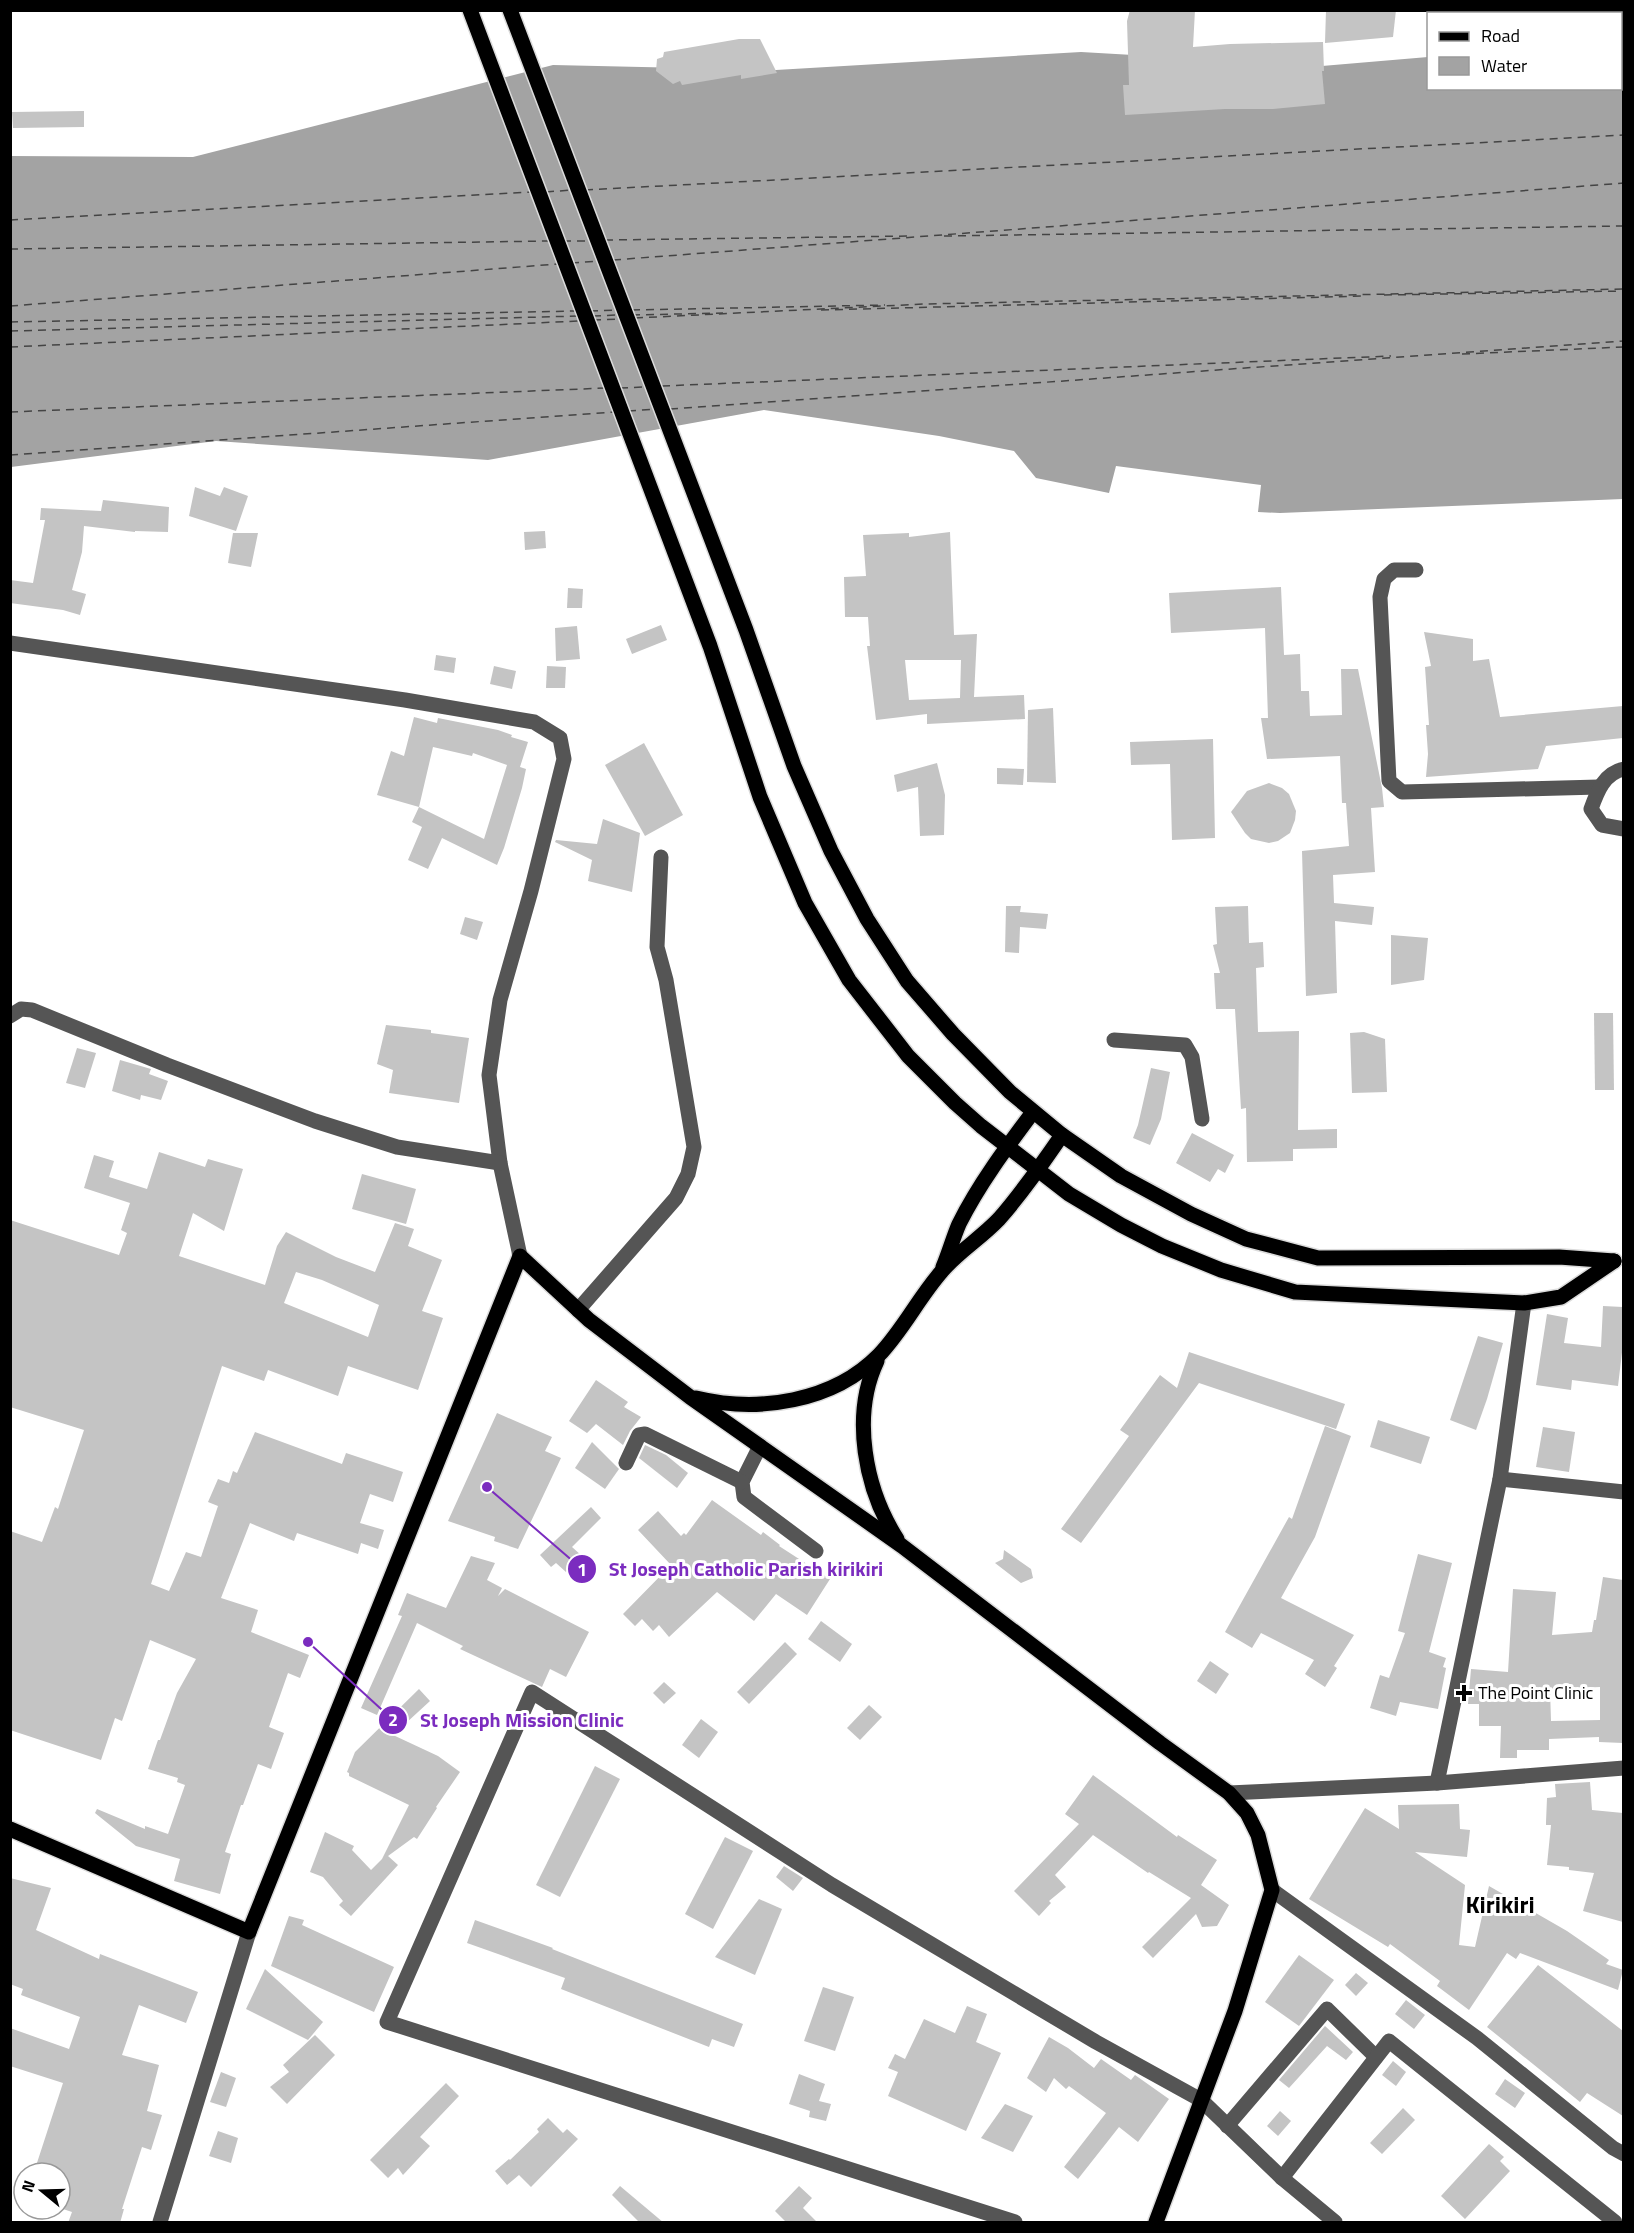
<svg xmlns="http://www.w3.org/2000/svg" width="1634" height="2233" font-family="'Titillium Web',sans-serif">
<style>
.water{fill:#a3a3a3}
.lines{fill:none;stroke-linecap:round;stroke-linejoin:round}
.ferry{stroke:#444;stroke-width:1.5;stroke-dasharray:8 6;stroke-linecap:butt}
.building{fill:#c4c4c4;fill-rule:evenodd}
.major-casing{stroke:#dbdbdb;stroke-width:18}
.minor{stroke:#555;stroke-width:15}
.major{stroke:#000;stroke-width:15}
.poi-dot{fill:#000;stroke:#fff;stroke-width:2}
.labels{text-anchor:middle;stroke-width:6;stroke-linejoin:round;paint-order:stroke}
.poi-label{font-size:18px;fill:#000;stroke:#fff;text-anchor:start}
.district-label{font-size:24px;font-weight:bold;fill:#000;stroke:#fff}
.leader{fill:none;stroke:#7b2cbf;stroke-width:2}
.callout-dot{fill:#7b2cbf;stroke:#fff;stroke-width:2}
.mark-label{font-size:18px;text-anchor:middle;font-weight:bold;fill:#fff}
.callout-label{font-size:20px;text-anchor:middle;font-weight:bold;fill:#7b2cbf;stroke:#fff;stroke-width:6;stroke-linejoin:round;paint-order:stroke}
</style>
<rect width="100%" height="100%" fill="#fff"/>
<polygon class="water" points="1621,40 1623,40 1623,499 1280,513 1258,512 1261,485 1116,466 1109,493 1036,478 1014,451 939,436 764,410 488,460 216,441 11,467 10,156 193,157 553,65 776,70 1081,52 1322,66 1428,57 1428,88 1620,88"/>
<g class="lines">
<g class="ferry">
<polyline points="585,190 1624,135"/>
<polyline points="546,192 571,190"/>
<polyline points="10,220 532,192"/>
<polyline points="944,236 1624,226"/>
<polyline points="605,240 913,236"/>
<polyline points="563,241 592,241"/>
<polyline points="10,249 550,241"/>
<polyline points="613,260 1624,183"/>
<polyline points="571,263 600,261"/>
<polyline points="1384,295 1624,291"/>
<polyline points="10,306 558,264"/>
<polyline points="632,310 885,305"/>
<polyline points="821,310 1365,296"/>
<polyline points="590,311 618,310"/>
<polyline points="632,315 723,313"/>
<polyline points="593,316 618,315"/>
<polyline points="635,318 924,304 1624,289"/>
<polyline points="593,320 621,319"/>
<polyline points="10,322 576,311"/>
<polyline points="10,331 579,316"/>
<polyline points="10,347 579,321"/>
<polyline points="1462,354 1624,347"/>
<polyline points="662,386 1391,356"/>
<polyline points="620,388 645,387"/>
<polyline points="670,409 1624,341"/>
<polyline points="628,411 656,409"/>
<polyline points="10,412 606,388"/>
<polyline points="10,455 614,412"/>
</g>
</g>
<g class="building">
<polygon points="1130,10 1195,10 1193,47 1230,44 1323,42 1324,71 1322,71 1325,104 1273,109 1225,109 1125,115 1123,85 1129,85 1127,21"/>
<polygon points="1326,10 1396,10 1393,37 1325,43"/>
<polygon points="739,39 760,39 777,73 741,79 741,75 682,85 680,81 673,84 656,71 657,59 663,57 664,52"/>
<polygon points="84,111 84,127 13,128 12,112"/>
<polygon points="195,487 220,496 224,487 248,496 236,531 189,516"/>
<polygon points="103,500 169,507 168,532 135,531 135,532 84,526 82,552 72,590 86,594 80,615 63,610 10,603 10,580 33,583 45,520 40,520 41,508 101,511"/>
<polygon points="545,531 546,548 525,550 524,532"/>
<path d="M950,532L954,635L977,634L974,697L1024,695L1025,719L927,724V714L876,720L867,646H870L868,617H845L844,577L866,576L863,535L909,533V537ZM905,660H961L960,698L909,700Z"/>
<polygon points="233,533 258,533 251,567 228,563"/>
<polygon points="1281,587 1284,655 1300,654 1301,691 1309,691 1310,716 1342,715 1341,669 1358,669 1382,788 1384,807 1371,808 1375,872 1333,875 1334,903 1374,907 1372,925 1335,921 1337,993 1306,996 1302,851 1349,846 1346,803 1342,803 1340,756 1267,759 1261,718 1268,718 1265,628 1171,633 1169,593"/>
<polygon points="568,588 583,589 582,608 567,608"/>
<polygon points="661,625 667,640 632,654 626,639"/>
<polygon points="577,626 580,659 556,661 555,628"/>
<polygon points="1424,632 1473,639 1473,661 1489,659 1500,717 1623,706 1623,738 1546,746 1538,769 1426,777 1428,754 1426,725 1429,725 1425,667 1431,666"/>
<polygon points="436,655 456,658 454,673 434,670"/>
<polygon points="494,666 516,671 512,689 490,684"/>
<polygon points="547,666 566,667 565,688 546,688"/>
<polygon points="1053,708 1056,783 1027,782 1028,710"/>
<polygon points="414,717 437,723 438,718 498,730 512,735 511,737 528,742 520,767 526,769 522,788 504,848 497,865 442,838 428,869 408,860 422,827 412,822 419,807 484,839 507,765 473,753 472,756 433,747 419,807 377,795 391,751 404,756"/>
<polygon points="1213,739 1215,838 1172,840 1170,764 1131,765 1130,742"/>
<polygon points="644,743 683,815 645,836 605,765"/>
<polygon points="937,763 945,795 944,835 920,836 918,787 897,792 894,775"/>
<polygon points="997,768 1024,769 1023,785 997,784"/>
<polygon points="1269,783 1282,788 1289,794 1296,811 1295,820 1290,833 1278,841 1269,843 1251,839 1245,833 1231,812 1247,791"/>
<polygon points="603,819 640,833 632,892 588,881 592,860 555,842 556,840 597,844"/>
<polygon points="1006,906 1021,906 1020,912 1048,914 1046,929 1020,927 1019,953 1005,952"/>
<polygon points="1248,906 1249,943 1263,942 1264,967 1256,968 1258,1032 1299,1031 1298,1130 1337,1129 1337,1148 1293,1149 1293,1161 1247,1162 1246,1108 1241,1109 1235,1009 1216,1009 1214,973 1220,973 1213,945 1217,944 1215,907"/>
<polygon points="465,917 483,922 477,940 460,934"/>
<polygon points="1391,935 1428,938 1424,980 1391,985"/>
<polygon points="1594,1013 1613,1013 1614,1090 1595,1090"/>
<polygon points="386,1025 431,1030 431,1033 469,1038 459,1103 389,1093 393,1070 377,1064"/>
<polygon points="1364,1032 1385,1039 1387,1092 1352,1093 1350,1033"/>
<polygon points="77,1048 96,1053 85,1088 66,1083"/>
<polygon points="120,1060 151,1069 149,1074 168,1081 161,1100 141,1095 140,1100 112,1091"/>
<polygon points="1151,1068 1170,1072 1161,1119 1150,1145 1133,1138 1138,1125"/>
<polygon points="1192,1133 1234,1155 1225,1173 1218,1169 1210,1182 1176,1163"/>
<path d="M159,1152L205,1167L208,1159L243,1169L224,1231L193,1213L179,1256L265,1285L277,1246L286,1232L336,1257L375,1272L395,1223L414,1229L408,1246L442,1260L422,1311L443,1318L418,1390L348,1366L338,1396L268,1370L264,1381L222,1366L151,1584L169,1591L186,1552L201,1557L218,1506L208,1502L218,1479L229,1483L233,1471L237,1473L255,1432L342,1464L346,1453L403,1472L393,1502L370,1494L360,1523L384,1530L378,1549L361,1543L358,1554L297,1533L294,1541L250,1523L221,1598L258,1610L251,1632L309,1655L300,1678L288,1673L269,1727L284,1733L271,1769L258,1764L243,1805H241L225,1852L231,1854L220,1894L174,1881L180,1859L136,1846L95,1813L97,1809L145,1829V1826L168,1834L185,1785L177,1782L178,1778L148,1769L158,1740H160L177,1693L196,1659L150,1640L122,1721L115,1718L101,1760L10,1730V1531L42,1542L55,1507L58,1509L84,1430L10,1407V1220L119,1255L127,1233L121,1230L130,1203L84,1188L94,1155L114,1161L109,1177L147,1189ZM296,1272L322,1280L379,1305L368,1337L284,1303Z"/>
<polygon points="362,1174 416,1189 406,1224 352,1209"/>
<polygon points="1603,1306 1623,1307 1623,1344 1618,1386 1572,1380 1571,1390 1536,1385 1547,1314 1568,1318 1564,1343 1601,1347"/>
<polygon points="1478,1336 1503,1343 1487,1399 1476,1430 1450,1420"/>
<polygon points="1189,1352 1345,1404 1336,1429 1199,1383 1081,1543 1061,1529 1129,1436 1120,1430 1160,1375 1177,1388"/>
<polygon points="596,1380 628,1402 624,1407 641,1417 630,1431 623,1445 596,1424 587,1433 569,1421"/>
<polygon points="497,1413 552,1437 545,1451 561,1458 518,1549 494,1541 495,1537 448,1521"/>
<polygon points="1378,1420 1430,1437 1421,1464 1370,1447"/>
<polygon points="1325,1426 1351,1436 1315,1537 1281,1598 1354,1635 1334,1666 1337,1668 1325,1687 1305,1674 1314,1660 1261,1633 1252,1648 1225,1632 1289,1517 1292,1519"/>
<polygon points="1543,1427 1575,1432 1569,1472 1536,1467"/>
<polygon points="592,1442 619,1469 605,1489 575,1468"/>
<polygon points="645,1445 666,1455 688,1473 677,1488 639,1458"/>
<polygon points="712,1500 761,1535 763,1532 780,1545 779,1546 830,1579 807,1615 776,1594 754,1621 717,1592 669,1637 659,1625 653,1631 642,1619 635,1626 623,1614 671,1565 638,1530 658,1511 681,1536 684,1533 686,1535"/>
<polygon points="591,1507 601,1518 572,1547 582,1556 566,1572 556,1563 551,1567 540,1555"/>
<polygon points="1004,1550 1031,1569 1033,1578 1021,1583 995,1563 1003,1559"/>
<polygon points="1418,1554 1452,1563 1429,1652 1446,1658 1443,1667 1446,1668 1438,1709 1400,1702 1396,1716 1370,1708 1380,1675 1389,1678 1405,1633 1398,1631"/>
<polygon points="471,1556 495,1563 487,1580 502,1588 498,1596 505,1589 589,1632 566,1677 550,1669 542,1687 460,1649 463,1646 417,1623 377,1715 361,1708 402,1616 398,1615 407,1593 446,1608"/>
<path d="M1603,1577L1623,1580V1743L1599,1742V1737L1549,1739V1750H1517V1758H1500L1501,1726H1479V1704H1468L1471,1669L1508,1672L1513,1589L1556,1592L1552,1635L1592,1632L1594,1620H1596ZM1600,1687V1720L1551,1721L1550,1689Z"/>
<polygon points="821,1621 852,1644 840,1662 808,1639"/>
<polygon points="785,1642 797,1654 749,1704 737,1692"/>
<polygon points="1210,1661 1229,1674 1216,1694 1197,1681"/>
<polygon points="664,1682 676,1693 664,1704 653,1693"/>
<polygon points="419,1689 430,1701 393,1735 438,1756 460,1772 436,1807 437,1808 417,1839 414,1837 388,1856 398,1865 351,1916 339,1905 343,1901 323,1877 310,1872 325,1832 354,1846 352,1850 371,1870 382,1859 409,1805 349,1776 349,1773 347,1772 355,1752"/>
<polygon points="869,1705 882,1717 860,1740 847,1728"/>
<polygon points="701,1719 718,1732 699,1758 682,1745"/>
<polygon points="595,1766 620,1779 560,1897 536,1885"/>
<polygon points="1093,1775 1177,1837 1178,1835 1217,1860 1201,1885 1229,1905 1217,1926 1202,1927 1196,1914 1153,1958 1142,1947 1191,1898 1149,1872 1148,1873 1093,1835 1055,1875 1066,1887 1049,1901 1051,1903 1039,1916 1014,1891 1079,1824 1065,1814"/>
<polygon points="1590,1782 1592,1810 1623,1813 1623,1922 1583,1911 1594,1873 1569,1870 1569,1867 1547,1865 1551,1825 1546,1825 1546,1822 1547,1798 1556,1797 1555,1784"/>
<polygon points="1459,1804 1460,1829 1470,1830 1467,1857 1415,1852 1465,1885 1459,1945 1475,1947 1489,1886 1567,1931 1609,1960 1606,1964 1623,1970 1618,1990 1520,1953 1516,1959 1507,1953 1469,2010 1437,1986 1440,1981 1390,1944 1388,1947 1309,1899 1365,1808 1399,1829 1398,1805"/>
<polygon points="725,1837 753,1851 713,1929 685,1914"/>
<polygon points="784,1866 803,1878 793,1891 776,1877"/>
<polygon points="10,1878 51,1888 36,1930 99,1959 100,1954 198,1992 186,2023 139,2005 122,2055 159,2065 147,2111 162,2115 151,2150 142,2147 122,2209 124,2209 120,2223 68,2223 72,2212 60,2208 60,2196 66,2178 60,2176 60,2173 50,2173 35,2169 63,2083 10,2066 10,2028 69,2049 80,2017 21,1995 23,1989 10,1984"/>
<polygon points="759,1899 782,1909 755,1975 715,1957"/>
<polygon points="289,1916 304,1920 302,1925 394,1967 374,2012 271,1966"/>
<polygon points="475,1920 553,1948 552,1949 743,2024 734,2047 712,2039 709,2047 561,1989 565,1978 467,1943"/>
<polygon points="1299,1955 1334,1980 1299,2026 1265,2002"/>
<polygon points="1538,1965 1623,2031 1623,2116 1587,2093 1580,2102 1487,2027"/>
<polygon points="265,1969 323,2022 308,2040 246,2009"/>
<polygon points="1356,1973 1368,1983 1356,1996 1345,1985"/>
<polygon points="823,1987 854,1997 835,2051 804,2041"/>
<polygon points="1406,2000 1425,2015 1414,2029 1395,2014"/>
<polygon points="967,2006 987,2014 976,2042 1001,2053 966,2131 888,2096 898,2072 888,2068 895,2054 905,2059 924,2019 955,2033"/>
<polygon points="1325,2026 1353,2052 1346,2060 1327,2046 1289,2088 1279,2080"/>
<polygon points="315,2035 335,2055 287,2104 270,2087 289,2072 283,2065"/>
<polygon points="1049,2037 1068,2048 1094,2068 1101,2059 1131,2080 1135,2075 1169,2099 1138,2142 1119,2127 1078,2179 1064,2167 1106,2113 1069,2086 1066,2089 1054,2078 1046,2092 1027,2078"/>
<polygon points="1393,2061 1406,2072 1396,2086 1382,2075"/>
<polygon points="221,2072 236,2078 226,2107 210,2102"/>
<polygon points="799,2074 825,2084 819,2101 831,2104 826,2121 809,2117 810,2111 789,2104"/>
<polygon points="1505,2079 1525,2093 1515,2108 1495,2094"/>
<polygon points="446,2083 459,2096 420,2137 430,2146 403,2175 398,2168 388,2178 370,2160"/>
<polygon points="1005,2104 1033,2116 1013,2152 981,2138"/>
<polygon points="1403,2108 1415,2120 1382,2154 1370,2143"/>
<polygon points="1280,2111 1291,2121 1278,2136 1267,2126"/>
<polygon points="548,2118 563,2133 567,2129 578,2139 531,2187 519,2175 507,2185 495,2171 509,2159 510,2160 539,2132 537,2129"/>
<polygon points="218,2131 238,2138 231,2163 209,2156"/>
<polygon points="1489,2144 1504,2157 1500,2161 1510,2171 1465,2219 1441,2196"/>
<polygon points="620,2186 664,2223 640,2223 612,2195"/>
<polygon points="799,2186 812,2198 803,2208 818,2223 787,2223 775,2211"/>
</g>
<g class="lines">
<g class="major-casing">
<g id="major">
<polyline points="470,10 710,646 760,797 805,903 849,980 908,1056 955,1103 981,1126 1069,1194 1121,1225 1162,1246 1221,1270 1295,1292 1524,1303 1561,1297 1614,1261"/>
<polyline points="510,10 746,630 794,766 831,851 867,919 907,981 953,1034 1010,1092 1062,1135 1121,1176 1191,1214 1246,1239 1318,1258 1559,1257 1614,1261"/>
<path d="M943,1267C949,1253 953,1238 959,1224C979,1184 1006,1148 1033,1112"/>
<path d="M877,1361C851,1416 865,1489 897,1539"/>
<path d="M696,1398C758,1413 833,1402 879,1355C903,1330 919,1297 942,1271C958,1252 981,1238 999,1219C1022,1193 1042,1164 1062,1135"/>
<polyline points="10,1829 249,1932 520,1256 589,1320 690,1397 902,1546 1160,1743 1229,1793 1247,1813 1258,1835 1272,1890 1235,2011 1156,2222"/>
</g>
</g>
<g class="minor">
<polyline points="1416,570 1394,570 1384,579 1380,597 1389,781 1402,792 1599,787"/>
<polyline points="10,643 405,700 534,722 560,738 564,759 531,891 500,1000 489,1075 500,1163 520,1256"/>
<path d="M1624,769C1604,773 1597,792 1591,809L1602,825L1624,829"/>
<polyline points="10,1016 21,1009 32,1010 167,1065 315,1121 397,1147 500,1163"/>
<polyline points="1114,1040 1185,1045 1192,1057 1202,1119"/>
<polyline points="578,1310 676,1198 688,1174 694,1147 666,980 657,947 661,857"/>
<polyline points="760,1446 742,1482 744,1497 816,1551"/>
<polyline points="626,1463 639,1435 645,1434 742,1482"/>
<polyline points="1500,1479 1624,1492"/>
<polyline points="1437,1783 1500,1479 1524,1303"/>
<polyline points="1229,1793 1437,1783 1624,1768"/>
<polyline points="1272,1890 1477,2038 1613,2148 1624,2154"/>
<polyline points="1227,2126 1327,2009 1376,2057"/>
<polyline points="1282,2178 1389,2041 1615,2222"/>
<polyline points="160,2222 249,1932"/>
<polyline points="1015,2222 387,2022 532,1692 832,1885 1096,2042 1201,2100 1282,2178 1335,2222"/>
</g>
<use href="#major" class="major"/>
</g>
<path class="poi-dot" d="M1461 1684h6v6h6v6h-6v6h-6v-6h-6v-6h6z"/>
<g class="labels">
<g class="poi-label">
<text x="1478" y="1699">The Point Clinic</text>
</g>
<g class="district-label">
<text x="1500" y="1913">Kirikiri</text>
</g>
</g>
<path class="leader" d="M487 1487L582 1569M308 1642L393 1720"/>
<g class="callout-dot">
<circle cx="487" cy="1487" r="6"/>
<circle cx="308" cy="1642" r="6"/>
<circle cx="582" cy="1569" r="15"/>
<circle cx="393" cy="1720" r="15"/>
</g>
<g class="mark-label">
<text x="582" y="1576">1</text>
<text x="393" y="1726">2</text>
</g>
<g class="callout-label">
<text x="746" y="1576">St Joseph Catholic Parish kirikiri</text>
<text x="522" y="1727">St Joseph Mission Clinic</text>
</g>
<rect width="1634" height="2233" fill="none" stroke="#000000" stroke-width="24"/>
<rect x="1427" y="12" width="195" height="78" fill="#ffffff" stroke="#999999" stroke-width="1.5"/>
<rect x="1439" y="32" width="30" height="9" fill="#000000" stroke="#999999" stroke-width="1.5"/>
<text x="1481" y="42" font-size="18" fill="#000000">Road</text>
<rect x="1439" y="57" width="30" height="18" fill="#a3a3a3" stroke="#999999" stroke-width="1.5"/>
<text x="1481" y="72" font-size="18" fill="#000000">Water</text>
<g transform="translate(42 2191) rotate(289)"><circle r="28" fill="#ffffff" stroke="#999999" stroke-width="1.5"/>
<path d="M0-4.5L10 22L0 15L-10 22Z" fill="#000000"/>
<text y="-9" font-size="16" font-weight="bold" text-anchor="middle" fill="#000000">N</text>
</g>
</svg>
